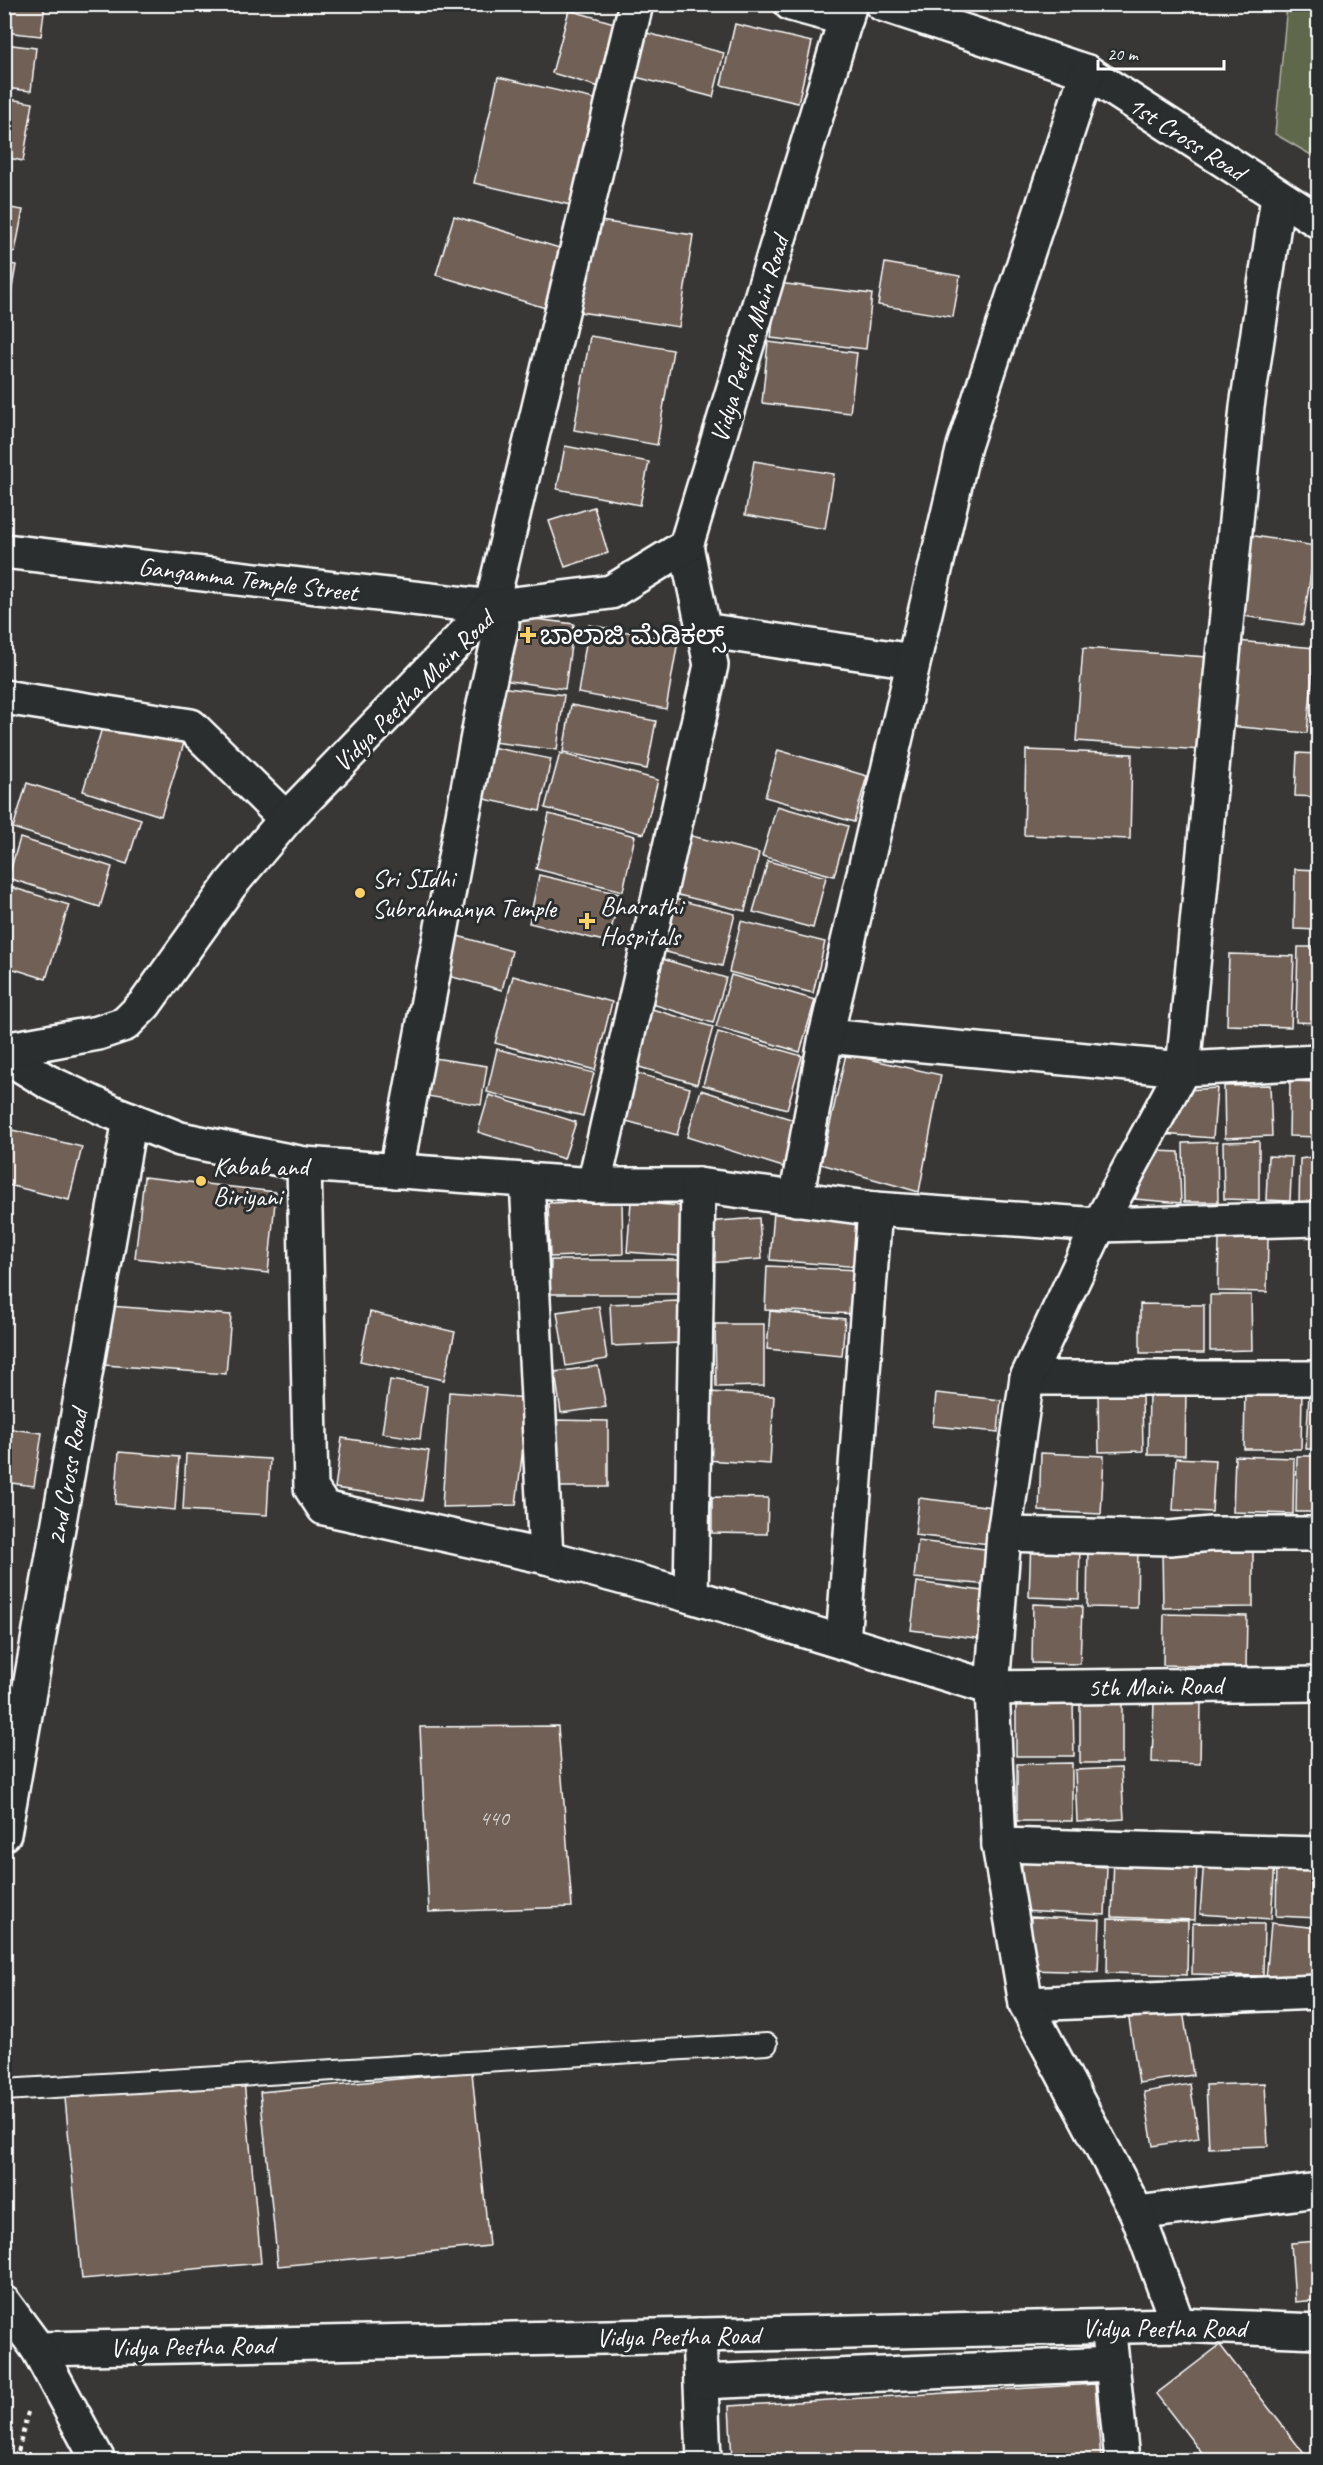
<svg xmlns="http://www.w3.org/2000/svg" width="1323" height="2465" font-family="Caveat,'Noto Sans Kannada',sans-serif">
<style>
.green{fill:#61674c;stroke:#b0b3a6;stroke-width:1.5}
.building{fill:#6f6056;stroke:#fff;stroke-width:1.5}
.lines{fill:none;stroke-linecap:round;stroke-linejoin:round}
.service-casing{stroke:#fff;stroke-width:24}
.minor-casing{stroke:#fff;stroke-width:38}
.tertiary-casing{stroke:#fff;stroke-width:38}
.secondary-casing{stroke:#fff;stroke-width:38}
.path{stroke:#fff;stroke-width:4;stroke-dasharray:4.5 4.5;stroke-linecap:butt}
.service{stroke:#2a2d2e;stroke-width:20}
.minor{stroke:#2a2d2e;stroke-width:33}
.tertiary{stroke:#2a2d2e;stroke-width:33}
.secondary{stroke:#2a2d2e;stroke-width:33}
.poi-dot{fill:#ffd166;stroke:#2a2d2e;stroke-width:2}
.labels{text-anchor:middle;stroke-width:6;stroke-linejoin:round;paint-order:stroke}
.number-label{font-size:22px;fill:#dbd7d5}
.street-label{font-size:26px;fill:#fff;stroke:#2a2d2e}
.poi-label{font-size:26px;fill:#fff;stroke:#2a2d2e;text-anchor:start}
</style>
<rect width="100%" height="100%" fill="#383736"/>
<filter id="ink" filterUnits="userSpaceOnUse"><feTurbulence type="fractalNoise" baseFrequency=".0167" numOctaves="2"/><feDisplacementMap in="SourceGraphic" scale="12" xChannelSelector="R" yChannelSelector="G"/><feConvolveMatrix kernelMatrix="1 2 1 2 8 2 1 2 1" color-interpolation-filters="sRGB"/></filter>
<g filter="url(#ink)">
<polygon class="green" points="1287,5 1318,5 1318,159 1275,134"/>
<g class="building">
<polygon points="4,4 45,4 41,36 4,32"/>
<polygon points="569,10 621,25 603,88 552,73"/>
<polygon points="735,24 812,42 798,103 721,85"/>
<polygon points="643,32 724,53 713,97 632,76"/>
<polygon points="4,44 36,48 31,91 4,88"/>
<polygon points="498,77 599,100 575,206 474,183"/>
<polygon points="4,98 33,103 23,161 4,157"/>
<polygon points="4,207 23,210 15,252 4,250"/>
<polygon points="454,216 566,250 549,309 436,275"/>
<polygon points="593,220 693,235 679,327 580,312"/>
<polygon points="4,263 16,265 5,328 4,328"/>
<polygon points="885,263 960,276 953,317 878,305"/>
<polygon points="777,283 872,294 866,349 771,338"/>
<polygon points="590,336 673,350 657,445 574,430"/>
<polygon points="768,342 857,353 850,413 762,403"/>
<polygon points="565,446 649,462 640,505 557,489"/>
<polygon points="754,461 834,474 825,529 745,515"/>
<polygon points="594,507 608,553 565,567 549,521"/>
<polygon points="1249,535 1315,546 1303,625 1237,615"/>
<polygon points="1317,561 1318,562 1318,630 1311,629"/>
<polygon points="512,616 574,624 565,689 503,680"/>
<polygon points="589,625 678,641 666,709 578,693"/>
<polygon points="1237,641 1315,648 1307,733 1229,726"/>
<polygon points="1083,648 1207,657 1201,750 1076,741"/>
<polygon points="491,686 564,695 557,750 485,741"/>
<polygon points="571,705 656,721 647,769 563,752"/>
<polygon points="105,718 184,743 161,816 83,791"/>
<polygon points="481,745 551,759 540,811 470,796"/>
<polygon points="778,750 867,776 854,822 765,797"/>
<polygon points="1026,750 1132,754 1130,839 1024,835"/>
<polygon points="560,753 658,780 644,834 545,808"/>
<polygon points="1297,753 1318,754 1318,797 1295,796"/>
<polygon points="27,783 141,819 127,864 13,828"/>
<polygon points="777,806 848,826 834,876 762,856"/>
<polygon points="549,814 635,836 623,891 536,869"/>
<polygon points="684,834 759,853 745,911 670,893"/>
<polygon points="20,838 112,867 100,907 8,878"/>
<polygon points="768,861 826,877 813,928 753,912"/>
<polygon points="1295,869 1318,870 1318,930 1294,929"/>
<polygon points="539,875 620,894 608,942 529,923"/>
<polygon points="11,887 69,905 46,979 4,966 4,908"/>
<polygon points="670,898 735,914 722,966 658,950"/>
<polygon points="741,921 825,942 813,993 729,972"/>
<polygon points="447,933 512,951 502,990 437,973"/>
<polygon points="1298,947 1318,947 1318,1023 1296,1022"/>
<polygon points="1229,954 1294,956 1291,1027 1227,1025"/>
<polygon points="659,958 726,978 713,1023 646,1002"/>
<polygon points="731,975 815,1000 800,1052 716,1027"/>
<polygon points="513,976 612,1002 595,1070 495,1043"/>
<polygon points="645,1007 713,1027 697,1084 629,1064"/>
<polygon points="718,1032 802,1056 787,1109 703,1085"/>
<polygon points="497,1049 594,1073 583,1116 487,1092"/>
<polygon points="846,1054 941,1075 919,1192 821,1164"/>
<polygon points="427,1057 487,1066 481,1105 421,1095"/>
<polygon points="625,1070 690,1088 677,1135 612,1117"/>
<polygon points="1290,1081 1318,1082 1318,1137 1289,1136"/>
<polygon points="1270,1085 1272,1136 1225,1138 1224,1086"/>
<polygon points="1217,1088 1213,1138 1162,1134 1187,1090"/>
<polygon points="701,1090 797,1121 783,1167 687,1137"/>
<polygon points="489,1095 576,1122 564,1159 478,1132"/>
<polygon points="4,1128 82,1147 69,1200 4,1184"/>
<polygon points="1259,1141 1259,1200 1224,1199 1223,1142"/>
<polygon points="1217,1142 1218,1202 1184,1202 1183,1143"/>
<polygon points="1155,1151 1179,1152 1181,1203 1135,1199"/>
<polygon points="1268,1156 1292,1157 1290,1201 1266,1200"/>
<polygon points="1318,1156 1318,1202 1299,1204 1300,1159"/>
<polygon points="144,1177 276,1192 268,1273 135,1258"/>
<polygon points="622,1201 623,1254 550,1257 548,1203"/>
<polygon points="631,1202 683,1206 680,1256 627,1252"/>
<polygon points="774,1212 865,1219 861,1267 770,1260"/>
<polygon points="759,1218 762,1259 709,1263 705,1222"/>
<polygon points="1219,1238 1268,1239 1267,1292 1218,1291"/>
<polygon points="551,1260 684,1260 685,1294 550,1294"/>
<polygon points="767,1266 859,1270 857,1314 765,1310"/>
<polygon points="1210,1295 1251,1295 1252,1350 1210,1351"/>
<polygon points="678,1301 680,1343 612,1346 610,1304"/>
<polygon points="1140,1304 1204,1305 1204,1353 1140,1353"/>
<polygon points="109,1306 231,1315 226,1374 105,1365"/>
<polygon points="599,1306 607,1359 566,1366 557,1312"/>
<polygon points="770,1311 845,1319 842,1356 767,1349"/>
<polygon points="370,1312 455,1332 444,1380 360,1361"/>
<polygon points="715,1324 764,1324 764,1386 716,1387"/>
<polygon points="598,1366 606,1407 561,1413 555,1372"/>
<polygon points="390,1380 427,1386 420,1439 382,1433"/>
<polygon points="1149,1389 1186,1390 1185,1455 1148,1455"/>
<polygon points="1245,1389 1302,1390 1301,1449 1244,1449"/>
<polygon points="449,1392 529,1398 516,1505 442,1507"/>
<polygon points="709,1392 774,1396 770,1464 704,1460"/>
<polygon points="936,1393 1001,1400 998,1432 933,1426"/>
<polygon points="1142,1394 1143,1451 1099,1452 1098,1395"/>
<polygon points="1309,1394 1318,1395 1318,1449 1306,1449"/>
<polygon points="554,1420 608,1421 608,1487 554,1487"/>
<polygon points="4,1428 42,1433 34,1486 4,1482"/>
<polygon points="342,1438 429,1451 422,1501 335,1488"/>
<polygon points="119,1452 179,1457 175,1510 115,1504"/>
<polygon points="1041,1453 1104,1456 1101,1514 1039,1511"/>
<polygon points="186,1454 270,1459 267,1515 183,1510"/>
<polygon points="1235,1456 1294,1458 1293,1514 1233,1512"/>
<polygon points="1297,1456 1318,1456 1318,1512 1296,1512"/>
<polygon points="1176,1458 1215,1460 1212,1512 1173,1510"/>
<polygon points="712,1497 768,1498 767,1534 712,1533"/>
<polygon points="919,1498 993,1507 989,1544 915,1535"/>
<polygon points="1031,1539 1080,1541 1079,1599 1029,1597"/>
<polygon points="918,1541 993,1550 989,1585 914,1578"/>
<polygon points="1088,1546 1138,1547 1137,1608 1087,1607"/>
<polygon points="1253,1550 1253,1607 1163,1608 1162,1551"/>
<polygon points="917,1582 989,1592 983,1639 911,1630"/>
<polygon points="1033,1604 1082,1606 1080,1664 1032,1663"/>
<polygon points="1164,1614 1247,1616 1246,1667 1163,1665"/>
<rect x="1080" y="1698" width="42" height="65"/>
<polygon points="1016,1700 1073,1700 1074,1756 1016,1756"/>
<polygon points="1154,1701 1201,1702 1200,1764 1152,1762"/>
<polygon points="558,1726 572,1907 429,1912 420,1727"/>
<polygon points="1072,1763 1072,1821 1017,1821 1017,1764"/>
<polygon points="1121,1768 1124,1819 1077,1822 1075,1770"/>
<polygon points="1114,1855 1197,1859 1195,1920 1112,1917"/>
<polygon points="1204,1858 1275,1863 1271,1919 1200,1914"/>
<polygon points="1022,1862 1107,1867 1105,1915 1020,1911"/>
<polygon points="1277,1862 1318,1863 1318,1918 1276,1916"/>
<polygon points="1031,1917 1100,1920 1098,1972 1029,1970"/>
<polygon points="1108,1919 1188,1921 1187,1975 1107,1973"/>
<polygon points="1193,1923 1264,1924 1263,1976 1192,1974"/>
<polygon points="1271,1923 1318,1928 1318,1986 1266,1980"/>
<polygon points="1182,2004 1193,2075 1139,2083 1128,2013"/>
<polygon points="472,2072 489,2246 278,2266 260,2092"/>
<polygon points="244,2081 261,2263 82,2279 65,2098"/>
<polygon points="1265,2083 1268,2146 1209,2148 1206,2085"/>
<polygon points="1190,2084 1199,2138 1153,2146 1144,2092"/>
<polygon points="1318,2241 1318,2300 1295,2302 1291,2243"/>
<polygon points="1220,2345 1309,2460 1207,2460 1156,2394"/>
<polygon points="1095,2384 1101,2460 732,2460 729,2406"/>
</g>
<g class="lines">
<g class="service-casing">
<polyline id="service" points="4,2090 767,2044"/>
</g>
<g class="minor-casing">
<g id="minor">
<polyline points="791,4 846,19"/>
<polyline points="882,4 1087,72 1318,221"/>
<polyline points="4,551 491,607"/>
<polyline points="703,630 913,661"/>
<polyline points="4,697 191,726 286,819"/>
<polyline points="826,1036 1183,1069 1318,1062"/>
<polyline points="4,1055 48,1082 112,1112 180,1139 304,1164 594,1185 698,1185 875,1209 1099,1225 1318,1219"/>
<polyline points="304,1164 311,1488 324,1508 546,1557 691,1596 992,1688 1318,1684"/>
<polyline points="396,1171 483,709 502,624 491,607 636,4"/>
<polyline points="527,1180 546,1557"/>
<polyline points="594,1185 711,665 686,546"/>
<polyline points="796,1199 826,1036 964,446 1087,72"/>
<polyline points="1027,1378 1318,1378"/>
<polyline points="1004,1534 1170,1538 1211,1534 1318,1534"/>
<polyline points="691,1596 698,1185"/>
<polyline points="843,1642 875,1209"/>
<polyline points="4,1834 130,1119"/>
<polyline points="999,1845 1318,1854"/>
<polyline points="1026,2004 1318,1992"/>
<polyline points="1137,2213 1318,2190"/>
<polyline points="1178,2325 1137,2213 1026,2004 999,1845 992,1688 1004,1534 1027,1378 1099,1225 1183,1069 1247,407 1278,197"/>
<polyline points="699,2335 704,2460"/>
<polyline points="1110,2343 1122,2460"/>
<polyline points="701,2382 1112,2364"/>
</g>
</g>
<g class="tertiary-casing">
<g id="tertiary">
<polyline points="4,1050 98,1033 125,1024 145,1004 231,884 286,819 491,607 611,592 686,546 850,4"/>
<polyline points="38,2349 1178,2325 1318,2331"/>
</g>
</g>
<g class="secondary-casing">
<polyline id="secondary" points="4,2303 38,2349 98,2460"/>
</g>
<polyline class="path" points="16,2460 28,2412"/>
<use href="#service" class="service"/>
<use href="#minor" class="minor"/>
<use href="#tertiary" class="tertiary"/>
<use href="#secondary" class="secondary"/>
</g>
</g>
<g class="poi-dot">
<path d="M525 626h6v6h6v6h-6v6h-6v-6h-6v-6h6z"/>
<circle cx="360" cy="893" r="6"/>
<path d="M584 912h6v6h6v6h-6v6h-6v-6h-6v-6h6z"/>
<circle cx="201" cy="1181" r="6"/>
</g>
<g class="labels">
<g class="number-label">
<text x="494" y="1825">440</text>
</g>
<g class="street-label">
<text transform="translate(1187 138) rotate(33)" y="9">1st Cross Road</text>
<text transform="translate(749 339) rotate(-73)" y="9">Vidya Peetha Main Road</text>
<text transform="translate(248 579) rotate(7)" y="9">Gangamma Temple Street</text>
<text transform="translate(413 691) rotate(-45)" y="9">Vidya Peetha Main Road</text>
<text transform="translate(67 1477) rotate(-80)" y="9">2nd Cross Road</text>
<text transform="translate(1155 1686) rotate(-1)" y="9">5th Main Road</text>
<text x="1164" y="2337">Vidya Peetha Road</text>
<text transform="translate(678 2336) rotate(-1)" y="9">Vidya Peetha Road</text>
<text transform="translate(192 2346) rotate(-1)" y="9">Vidya Peetha Road</text>
</g>
<g class="poi-label">
<text x="540" y="644">ಬಾಲಾಜಿ ಮೆಡಿಕಲ್ಸ್</text>
<text x="372" y="887">Sri SIdhi<tspan x="372" dy="30">Subrahmanya Temple</tspan></text>
<text x="600" y="915">Bharathi<tspan x="600" dy="30">Hospitals</tspan></text>
<text x="213" y="1175">Kabab and<tspan x="213" dy="30">Biriyani</tspan></text>
</g>
</g>
<rect width="1323" height="2465" fill="none" stroke="#2a2d2e" stroke-width="24"/>
<rect x="12" y="12" width="1299" height="2441" fill="none" stroke="#fff" stroke-width="2" filter="url(#ink)"/>
<path d="M1098 60v9h126v-9" fill="none" stroke="#ffffff" stroke-width="3"/>
<text x="1107" y="60" font-size="18" fill="#ffffff" stroke="#2a2d2e" stroke-width="4.5" paint-order="stroke">20 m</text>
</svg>
